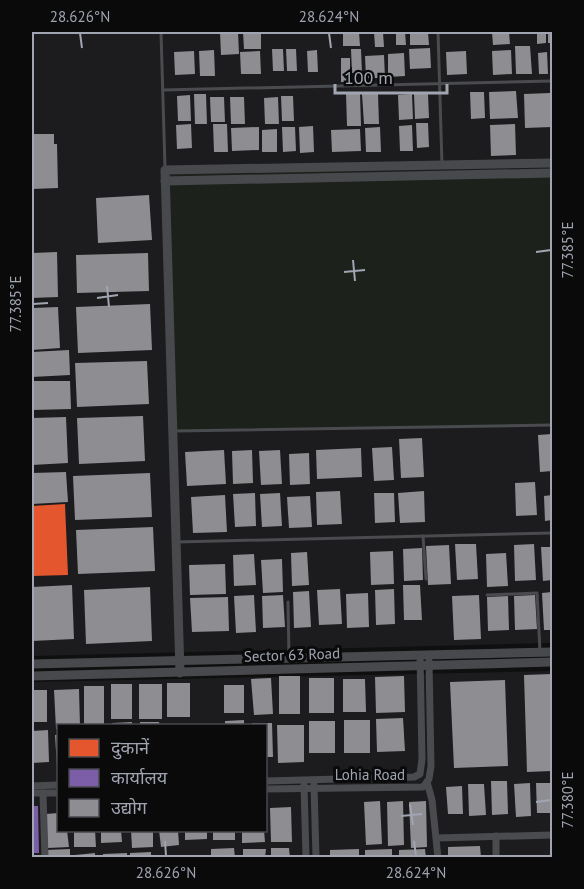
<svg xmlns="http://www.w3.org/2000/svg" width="584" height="889" font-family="'PT Sans','Noto Sans Devanagari',sans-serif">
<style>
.built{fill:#1c1c1e;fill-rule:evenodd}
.green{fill:#1c211c}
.shops{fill:#e4572e}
.offices{fill:#7b5ea7}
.industry{fill:#8d8d92}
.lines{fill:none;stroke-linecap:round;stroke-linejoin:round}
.lane{stroke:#4a4b4f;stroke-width:3}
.street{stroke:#4a4b4f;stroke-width:7}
.secondary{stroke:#48494c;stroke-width:9}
.ticks{fill:none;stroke:#a0a5b1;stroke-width:2}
.labels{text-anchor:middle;stroke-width:6;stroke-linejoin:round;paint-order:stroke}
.street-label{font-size:15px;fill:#a0a5b1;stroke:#0a0a0b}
.neatline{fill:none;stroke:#a0a5b1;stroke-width:2}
.ticks-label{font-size:15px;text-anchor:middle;fill:#a0a5b1}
</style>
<rect width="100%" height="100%" fill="#0f0f10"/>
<g class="built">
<polygon points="32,32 552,32 552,643 32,656"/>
<path d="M552,671V857H32V682ZM58,726H266V830H58Z"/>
</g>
<polygon class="green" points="165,170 552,173 552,425 172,431"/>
<polygon class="shops" points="65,504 68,575 32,576 32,506"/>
<polygon class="offices" points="32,806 38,806 39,853 32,853"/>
<g class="industry">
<polygon points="220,32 238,32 239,54 221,55"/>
<polygon points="243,32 261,32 261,49 244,49"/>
<polygon points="343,32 359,32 360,46 343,46"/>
<polygon points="374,32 383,32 384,47 375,47"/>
<polygon points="396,32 405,32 406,45 396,45"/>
<polygon points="410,32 428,32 429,45 410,45"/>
<polygon points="492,32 509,32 510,44 493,45"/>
<polygon points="537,32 546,32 546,43 537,44"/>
<rect x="548" y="32" width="4" height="11"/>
<polygon points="515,46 530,46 532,74 516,74"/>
<polygon points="430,48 431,68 410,69 409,49"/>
<polygon points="272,49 283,49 284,71 273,71"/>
<polygon points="286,49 296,49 297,71 287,71"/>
<polygon points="351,49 361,49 362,73 352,73"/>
<polygon points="214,50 215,76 200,76 199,51"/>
<polygon points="317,50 318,72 308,72 307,51"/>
<polygon points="511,50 512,74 493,75 492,51"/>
<polygon points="194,51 195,74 175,75 174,52"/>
<polygon points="260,51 261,74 241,74 240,52"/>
<polygon points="466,51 467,74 447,75 446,52"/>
<polygon points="547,52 548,74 539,74 538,53"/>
<polygon points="404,53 405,76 388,77 388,54"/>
<polygon points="384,55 385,78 366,78 365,56"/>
<rect x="341" y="58" width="9" height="24"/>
<polygon points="516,91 518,118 490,119 489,92"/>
<polygon points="470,92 484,92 485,118 471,119"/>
<polygon points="550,93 552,127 525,128 524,94"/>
<polygon points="194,94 206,94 207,124 195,124"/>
<polygon points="346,94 360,94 361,126 347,126"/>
<polygon points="362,94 378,94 379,124 364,124"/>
<polygon points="412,94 413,119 399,120 398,95"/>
<polygon points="414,94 428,94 429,118 415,119"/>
<polygon points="190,95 191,121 178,121 177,96"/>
<polygon points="281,96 293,96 294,121 282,121"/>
<polygon points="210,97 224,97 225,122 211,122"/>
<polygon points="230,97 244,97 245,124 231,124"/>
<polygon points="278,97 279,124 265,124 264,98"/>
<polygon points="416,123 428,123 429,147 417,148"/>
<polygon points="191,124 192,148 177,149 176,125"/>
<polygon points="213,124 227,124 228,152 214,152"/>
<polygon points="515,124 516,155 491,156 490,125"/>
<polygon points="412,125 413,151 400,151 399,126"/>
<polygon points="313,126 314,152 300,153 299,127"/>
<polygon points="259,127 259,150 232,151 231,128"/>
<polygon points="282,127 295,127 296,151 283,152"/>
<polygon points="380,127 381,152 366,152 365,128"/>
<polygon points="277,129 277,152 262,152 262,130"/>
<polygon points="360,129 361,151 332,152 331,130"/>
<polygon points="32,134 54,134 54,144 57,144 58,188 32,189"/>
<polygon points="149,195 152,240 98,243 96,198"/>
<polygon points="57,252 58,297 32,298 32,253"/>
<polygon points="148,253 149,291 77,293 76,255"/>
<polygon points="150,304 152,350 78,353 76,307"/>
<polygon points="58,307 60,348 32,350 32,308"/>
<polygon points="69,350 70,375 32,377 32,352"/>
<polygon points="147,361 149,404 77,407 75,363"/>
<polygon points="32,381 70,381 71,409 32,410"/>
<polygon points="143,416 145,461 79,464 77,418"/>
<polygon points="66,417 68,463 32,465 32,418"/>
<polygon points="552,434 552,471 540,472 538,435"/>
<polygon points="422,438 424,477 401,478 399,439"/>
<polygon points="392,447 394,480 374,481 372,448"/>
<polygon points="361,448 362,477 317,479 316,450"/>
<polygon points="224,450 226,484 187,486 185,452"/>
<polygon points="252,450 253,483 233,484 232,451"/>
<polygon points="280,450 282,484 261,485 259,451"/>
<polygon points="309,453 310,484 290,485 289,454"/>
<polygon points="66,472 68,502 32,504 32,473"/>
<polygon points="150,473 152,517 75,520 73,476"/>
<polygon points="535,482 537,515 516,516 515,483"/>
<polygon points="340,491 342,524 317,525 316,492"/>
<polygon points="424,491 425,522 400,523 398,493"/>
<polygon points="255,493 256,526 235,527 233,494"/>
<polygon points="280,493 282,526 262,527 260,494"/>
<polygon points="374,493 394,493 395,522 375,523"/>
<polygon points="225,495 227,532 193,533 191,497"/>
<polygon points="552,495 552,520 545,521 544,496"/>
<polygon points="310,496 312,527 289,528 287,497"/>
<polygon points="153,527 155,571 78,574 76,530"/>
<polygon points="455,544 476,544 478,579 457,580"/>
<polygon points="534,544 536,580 515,581 514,545"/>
<polygon points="449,545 451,584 428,585 426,546"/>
<polygon points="541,547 552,547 552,580 543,581"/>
<polygon points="422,548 423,580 404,581 403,549"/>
<polygon points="393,551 394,584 371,585 370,552"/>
<polygon points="307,552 309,585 292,586 291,553"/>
<polygon points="506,553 508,586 487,587 486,554"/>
<polygon points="254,554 256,585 234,586 233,555"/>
<polygon points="282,559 283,592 263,593 261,560"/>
<polygon points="225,564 226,594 190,595 189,565"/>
<polygon points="72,585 74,639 32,641 32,587"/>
<polygon points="403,585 420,585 422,620 404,620"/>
<polygon points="150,587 152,641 86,644 84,590"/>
<polygon points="340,589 342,624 319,625 317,590"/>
<polygon points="394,589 395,624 376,625 375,590"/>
<polygon points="309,591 311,627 294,628 293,592"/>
<polygon points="552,592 552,630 544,630 542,593"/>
<polygon points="368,593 369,627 347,628 346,594"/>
<polygon points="254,595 256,632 236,633 234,596"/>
<polygon points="283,595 285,627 263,628 262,596"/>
<polygon points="479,595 481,639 454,640 452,596"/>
<polygon points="535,595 537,629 515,630 514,596"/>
<polygon points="508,596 509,630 488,631 487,597"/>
<polygon points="228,597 229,631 192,632 190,598"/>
<polygon points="552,674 552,771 527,772 524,675"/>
<rect x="279" y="676" width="21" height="38"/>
<polygon points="404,676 405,712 376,713 375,677"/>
<polygon points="271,678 273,714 254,715 251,679"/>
<rect x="309" y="678" width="25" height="35"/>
<polygon points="343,679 365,679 366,712 343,712"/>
<polygon points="505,680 508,766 454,768 450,682"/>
<rect x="167" y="683" width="23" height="34"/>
<rect x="111" y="684" width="21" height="35"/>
<rect x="139" y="684" width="23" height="35"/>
<rect x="224" y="685" width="20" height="28"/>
<rect x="84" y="686" width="20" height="40"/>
<polygon points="79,689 80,726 58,726 58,729 56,729 54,690"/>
<rect x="32" y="690" width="15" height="32"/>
<polygon points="403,718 405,751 377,752 376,719"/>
<polygon points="244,720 244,726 225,726 225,721"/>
<rect x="344" y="720" width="26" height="33"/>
<rect x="309" y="721" width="26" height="32"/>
<polygon points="132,722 132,726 112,726 112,723"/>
<polygon points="140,722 159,722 160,726 140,726"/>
<polygon points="252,723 272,723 273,757 266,757 266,726 253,726"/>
<polygon points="277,725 304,725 304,762 278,763"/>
<polygon points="48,730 49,762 32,763 32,731"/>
<polygon points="55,735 58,735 58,767 57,767"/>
<polygon points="491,781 507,781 508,814 492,815"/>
<polygon points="530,783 531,816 516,817 514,784"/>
<polygon points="536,783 551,783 552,813 537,813"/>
<polygon points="468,784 484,784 486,815 469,816"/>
<polygon points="462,786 463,814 448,814 446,787"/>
<polygon points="380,801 382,844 366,845 364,802"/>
<polygon points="403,801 404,845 388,846 387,802"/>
<polygon points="426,801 427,847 411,848 409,802"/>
<polygon points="291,807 292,842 271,842 270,808"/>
<polygon points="58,813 58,830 67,830 69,847 48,848 46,814"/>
<polygon points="74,830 95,830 96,847 74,847"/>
<polygon points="101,830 121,830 122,842 101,843"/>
<polygon points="131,830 153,830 153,847 132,848"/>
<polygon points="159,830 178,830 179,845 161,847"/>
<polygon points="185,830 207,830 207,839 185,840"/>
<rect x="213" y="830" width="22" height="10"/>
<polygon points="242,830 264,830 265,842 242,843"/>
<polygon points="480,846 481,858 448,858 448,847"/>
<polygon points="234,848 235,858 211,858 211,849"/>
<polygon points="271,848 289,848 290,858 271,858"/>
<polygon points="70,849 70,858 46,858 45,850"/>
<polygon points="243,849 266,849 265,858 243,858"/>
<polygon points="359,849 359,858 330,858 330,850"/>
<polygon points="392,849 392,858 365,858 365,850"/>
<polygon points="425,849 426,858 399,858 399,850"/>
<polygon points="151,852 151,858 130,858 130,853"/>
<polygon points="95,853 95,858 75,858 75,855"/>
<polygon points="127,853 127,858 103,858 103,854"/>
</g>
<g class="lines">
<g class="lane">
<polyline points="161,32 165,168"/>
<polyline points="438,32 442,165"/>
<polyline points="163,90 552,81"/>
<polyline points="174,431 552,425"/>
<polyline points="423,536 426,579"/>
<polyline points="177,542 552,533"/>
<polyline points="487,595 537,593 540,651"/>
<polyline points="288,602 289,658"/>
</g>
<g class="street">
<polyline points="266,781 414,777 420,774 422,759 420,655"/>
<polyline points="427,782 432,800 438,858"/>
<polyline points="304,785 306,858"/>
<polyline points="314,785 316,858"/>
<polyline points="32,786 58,785"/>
<polyline points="266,789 423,787 429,779 431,766 429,661"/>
<polyline points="32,793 58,793"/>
<polyline points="43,793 45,858"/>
<polyline points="496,836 496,858"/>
<polyline points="437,838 552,835"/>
</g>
<g class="secondary">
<polyline points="165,181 552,173"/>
<polyline points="32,664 552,652"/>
<polyline points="180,673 165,170 552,163"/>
<polyline points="32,676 552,662"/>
</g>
</g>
<path class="ticks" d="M80,33L82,48M329,33L331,48M536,252L551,250M353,260L355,281M344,272L365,270M107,286L109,307M97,298L118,295M33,304L48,303M536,802L551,800M410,804L413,825M401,816L422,814M165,841L166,856M414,841L416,856"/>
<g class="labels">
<g class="street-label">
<text transform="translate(292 655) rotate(-2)" y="5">Sector 63 Road</text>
<text x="370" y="780">Lohia Road</text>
</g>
</g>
<rect width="584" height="889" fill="none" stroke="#0a0a0b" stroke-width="66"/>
<rect x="57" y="724" width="210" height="108" fill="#0a0a0b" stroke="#46484d" stroke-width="1.5"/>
<rect x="69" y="739" width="30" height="18" fill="#e4572e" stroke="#46484d" stroke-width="1.5"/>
<text x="111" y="754" font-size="18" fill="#a0a5b1">दुकानें</text>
<rect x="69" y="769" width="30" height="18" fill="#7b5ea7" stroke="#46484d" stroke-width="1.5"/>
<text x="111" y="784" font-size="18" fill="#a0a5b1">कार्यालय</text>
<rect x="69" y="799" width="30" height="18" fill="#8d8d92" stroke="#46484d" stroke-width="1.5"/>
<text x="111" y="814" font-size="18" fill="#a0a5b1">उद्योग</text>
<path d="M335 84v9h112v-9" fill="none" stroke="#a0a5b1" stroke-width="3"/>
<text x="344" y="84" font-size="18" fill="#a0a5b1" stroke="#0a0a0b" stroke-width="4.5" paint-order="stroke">100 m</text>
<rect x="33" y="33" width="518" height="823" class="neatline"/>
<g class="ticks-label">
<text x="80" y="22">28.626°N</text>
<text x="329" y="22">28.624°N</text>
<text transform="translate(568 250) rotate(-90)" y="5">77.385°E</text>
<text transform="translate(16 304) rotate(-90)" y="5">77.385°E</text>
<text transform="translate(568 800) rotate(-90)" y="5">77.380°E</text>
<text x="166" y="878">28.626°N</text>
<text x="416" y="878">28.624°N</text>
</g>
</svg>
